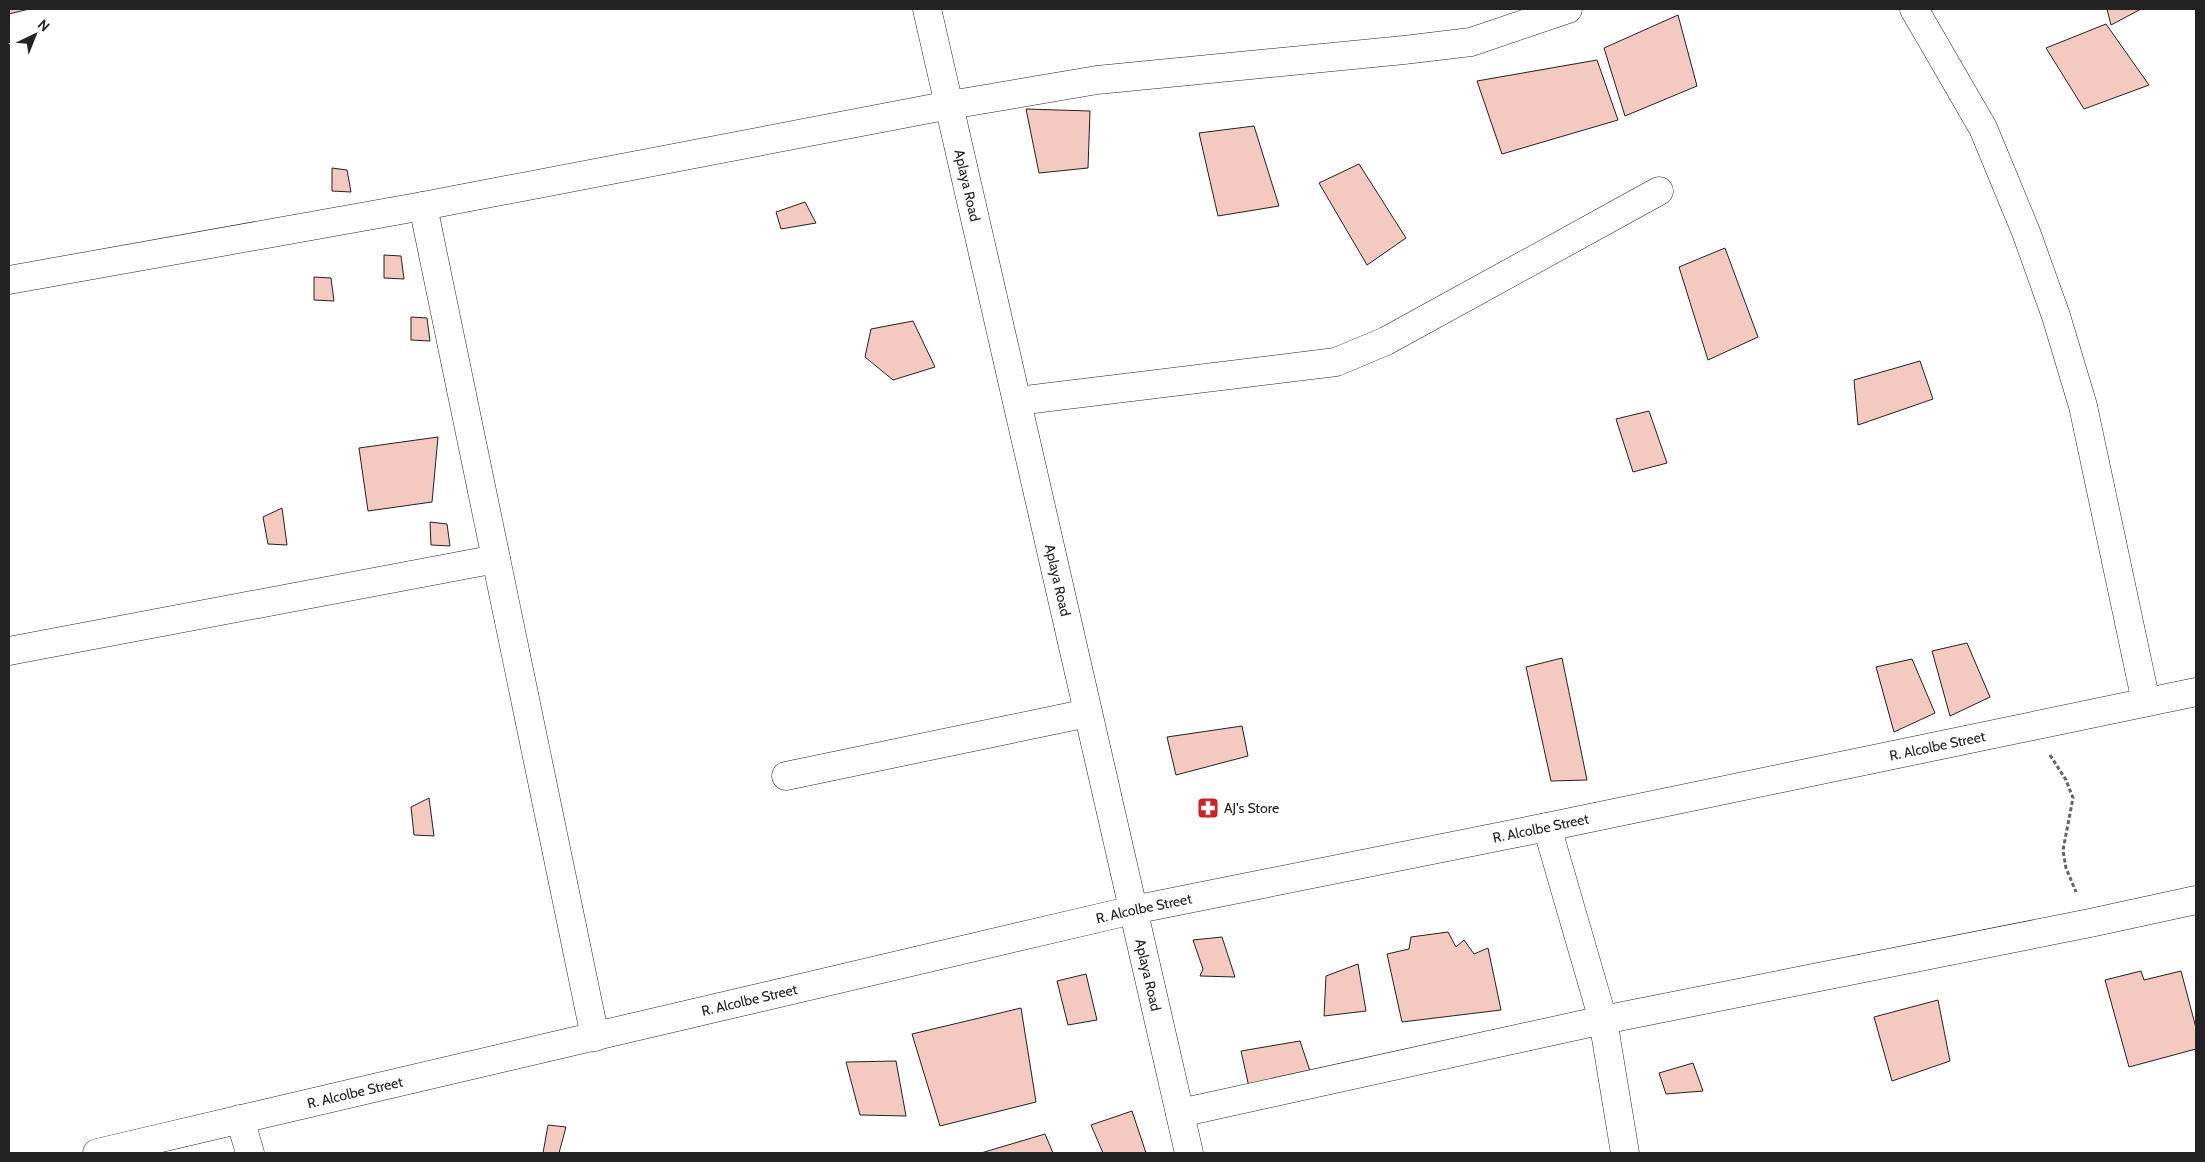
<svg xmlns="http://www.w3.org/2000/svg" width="2205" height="1162" font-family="Cabin,sans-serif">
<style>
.building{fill:#f3c9c0;stroke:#222}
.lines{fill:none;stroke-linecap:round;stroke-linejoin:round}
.minor-casing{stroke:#222;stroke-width:29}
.path{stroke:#646464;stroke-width:3;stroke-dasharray:4 2.5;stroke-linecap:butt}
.minor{stroke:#fff;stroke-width:28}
.labels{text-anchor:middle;stroke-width:4;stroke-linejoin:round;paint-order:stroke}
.street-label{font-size:14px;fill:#222;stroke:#fff}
.poi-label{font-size:14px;fill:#222;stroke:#fff;text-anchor:start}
</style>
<rect width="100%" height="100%" fill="#fff"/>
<g class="building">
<polygon points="9,9 29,9 9,14"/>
<polygon points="2107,9 2141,9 2111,25"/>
<polygon points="1678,15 1697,86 1625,116 1604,48"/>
<polygon points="2106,24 2149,85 2084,109 2046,48"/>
<polygon points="1597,60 1618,120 1502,154 1477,81"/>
<polygon points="1026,109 1090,111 1088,168 1039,173"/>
<polygon points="1254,126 1279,206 1218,216 1199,133"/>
<polygon points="1359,164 1406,238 1367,265 1319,183"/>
<polygon points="332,168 347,170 351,192 332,191"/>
<polygon points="805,202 816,223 781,229 776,212"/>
<polygon points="1725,248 1758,337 1708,360 1679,267"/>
<polygon points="384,255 401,256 404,279 384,278"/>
<polygon points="314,277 331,278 334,301 314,300"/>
<polygon points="411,317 427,318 430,341 411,340"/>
<polygon points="913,321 935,367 893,380 865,357 871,329"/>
<polygon points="1920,361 1933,399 1858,425 1854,380"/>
<polygon points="1649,411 1667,463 1633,472 1616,419"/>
<polygon points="438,437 432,502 368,511 359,448"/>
<polygon points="282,508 287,545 268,544 263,517"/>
<polygon points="430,522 447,524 450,546 431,545"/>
<polygon points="1967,643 1990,697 1950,716 1932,651"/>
<polygon points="1562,658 1587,780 1551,781 1526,667"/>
<polygon points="1912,659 1935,713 1894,732 1876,667"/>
<polygon points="1242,726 1248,756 1176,775 1167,737"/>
<polygon points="429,798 434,836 414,835 411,807"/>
<polygon points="1448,932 1456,947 1464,940 1474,954 1488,948 1501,1010 1402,1022 1387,954 1409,949 1411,937"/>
<polygon points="1222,937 1235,977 1200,976 1203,969 1193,940"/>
<polygon points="1358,964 1366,1011 1324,1016 1326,976"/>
<polygon points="2141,971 2144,980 2181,971 2196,1028 2196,1049 2129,1067 2105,980"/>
<polygon points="1086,974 1097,1020 1068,1025 1057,981"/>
<polygon points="1938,1000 1950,1061 1892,1081 1874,1017"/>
<polygon points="1021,1008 1036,1102 940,1126 912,1034"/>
<polygon points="1300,1041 1314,1083 1251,1096 1241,1051"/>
<polygon points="896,1061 906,1116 860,1115 846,1062"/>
<polygon points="1693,1063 1703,1091 1666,1094 1659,1073"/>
<polygon points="1132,1111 1146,1153 1103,1153 1091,1125"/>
<polygon points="548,1125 566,1127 559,1153 543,1153"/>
<polygon points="1045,1134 1053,1153 981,1153"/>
</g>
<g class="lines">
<g class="minor-casing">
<g id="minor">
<path id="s1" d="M927,9L1189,1153"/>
<polyline points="1914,9 1983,128 2026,232 2056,316 2083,406 2146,702"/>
<polyline points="9,280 423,206"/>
<polyline points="1017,401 1336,362 1386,341 1659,191"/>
<polyline points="9,651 496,559"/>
<polyline points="786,776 1088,713"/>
<polyline points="1547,827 1603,1020 1625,1153"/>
<polyline points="595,1037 423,206 950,105 1097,80 1404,50 1471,42 1568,9"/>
<polyline points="1180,1113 1603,1020 2090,923 2196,900"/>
<polyline points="240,1119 250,1153"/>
<path id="s2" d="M97,1153L1133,910L1547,827L2196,692"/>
</g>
</g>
<polyline class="path" points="2050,755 2066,780 2073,798 2063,850 2066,868 2076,892"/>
<use href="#minor" class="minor"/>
</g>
<defs>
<g id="pharmacy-square" transform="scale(1.125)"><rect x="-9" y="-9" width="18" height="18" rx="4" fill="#c62828" stroke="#fff"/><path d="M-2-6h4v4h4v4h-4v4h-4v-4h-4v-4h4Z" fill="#fff"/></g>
</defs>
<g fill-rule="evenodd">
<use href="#pharmacy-square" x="1208" y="808"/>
</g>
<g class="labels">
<g class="street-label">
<text dy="5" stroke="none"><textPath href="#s1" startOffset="181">Aplaya Road</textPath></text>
<text dy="5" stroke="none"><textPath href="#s1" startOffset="586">Aplaya Road</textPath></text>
<text dy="5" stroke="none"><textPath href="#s2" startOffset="1885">R. Alcolbe Street</textPath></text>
<text dy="5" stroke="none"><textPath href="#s2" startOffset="1480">R. Alcolbe Street</textPath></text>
<text dy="5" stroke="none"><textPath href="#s2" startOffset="1075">R. Alcolbe Street</textPath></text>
<text dy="5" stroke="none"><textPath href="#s1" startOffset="991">Aplaya Road</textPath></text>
<text dy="5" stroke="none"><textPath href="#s2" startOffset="670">R. Alcolbe Street</textPath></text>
<text dy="5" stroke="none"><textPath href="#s2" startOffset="265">R. Alcolbe Street</textPath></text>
</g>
<g class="poi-label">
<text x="1224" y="813">AJ's Store</text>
</g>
</g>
<rect width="2205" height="1162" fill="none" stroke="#222222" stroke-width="20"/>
<g transform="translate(35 35) rotate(43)" stroke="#ffffff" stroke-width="4" paint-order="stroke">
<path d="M0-4L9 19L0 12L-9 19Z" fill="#222222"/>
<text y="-8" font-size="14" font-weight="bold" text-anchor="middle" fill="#222222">N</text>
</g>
</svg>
